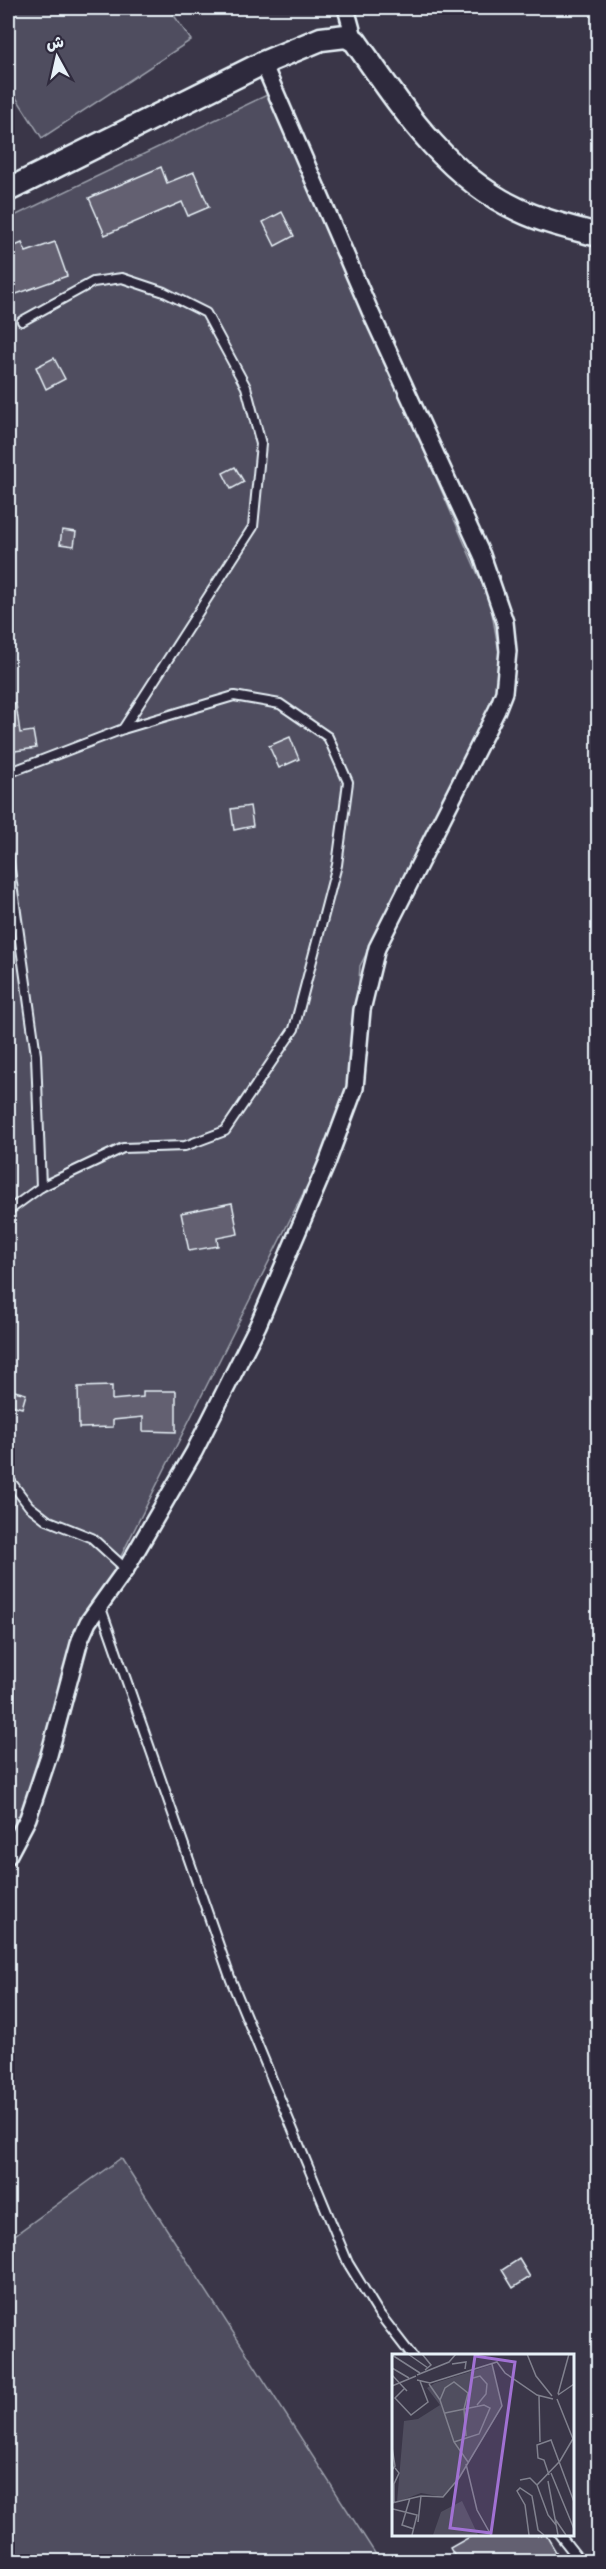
<svg xmlns="http://www.w3.org/2000/svg" width="606" height="2569" font-family="'Architects Daughter','Playpen Sans Arabic',sans-serif">
<style>
.green{fill:#504e5f;stroke:#9ca0ac;stroke-width:1.5}
.building{fill:#636171;stroke:#e8f1f8;stroke-width:1.5}
.lines{fill:none;stroke-linecap:round;stroke-linejoin:round}
.lane-casing{stroke:#e8f1f8;stroke-width:12}
.street-casing{stroke:#e8f1f8;stroke-width:20}
.secondary-casing{stroke:#e8f1f8;stroke-width:27}
.lane{stroke:#2f2a3d;stroke-width:8}
.street{stroke:#2f2a3d;stroke-width:15}
.secondary{stroke:#2f2a3d;stroke-width:22}
.inset-road{fill:none;stroke:#80818e;stroke-width:1.5}
.view{fill:#a171d3;fill-opacity:0.15;stroke:#a171d3;stroke-width:3}
.inset-edge{fill:none;stroke:#e8f1f8;stroke-width:3}
</style>
<rect width="100%" height="100%" fill="#3a3648"/>
<filter id="ink" filterUnits="userSpaceOnUse"><feTurbulence type="fractalNoise" baseFrequency=".0167" numOctaves="2"/><feDisplacementMap in="SourceGraphic" scale="12" xChannelSelector="R" yChannelSelector="G"/><feConvolveMatrix kernelMatrix="1 2 1 2 8 2 1 2 1" color-interpolation-filters="sRGB"/></filter>
<g filter="url(#ink)">
<g class="green">
<polygon points="8,8 169,8 191,40 42,138 8,85"/>
<polygon points="269,94 490,602 505,685 360,966 351,1098 99,1600 43,1785 8,1844 8,219"/>
<polygon points="121,2158 380,2561 8,2561 8,2240"/>
</g>
<g class="building">
<polygon points="161,167 167,183 194,172 209,207 188,216 182,202 105,235 89,198"/>
<polygon points="282,212 294,236 275,246 263,222"/>
<polygon points="55,242 67,276 8,297 8,249 22,243 26,252"/>
<polygon points="54,358 65,379 46,389 36,367"/>
<polygon points="235,467 244,482 231,489 223,473"/>
<polygon points="62,530 76,532 74,546 60,544"/>
<polygon points="16,704 20,733 33,731 36,748 8,752 8,705"/>
<polygon points="290,737 299,759 279,768 269,746"/>
<polygon points="250,806 253,826 234,830 231,809"/>
<polygon points="232,1203 238,1234 217,1238 218,1246 189,1251 181,1213"/>
<polygon points="112,1386 112,1400 143,1397 143,1391 176,1391 176,1432 143,1431 143,1417 113,1420 113,1427 79,1428 78,1387"/>
<polygon points="11,1390 26,1394 22,1408 8,1404"/>
<polygon points="519,2259 530,2277 513,2288 502,2270"/>
<polygon points="473,2535 546,2535 562,2562 458,2562 450,2548"/>
</g>
<g class="lines">
<g class="lane-casing">
<g id="lane">
<polyline points="22,321 93,282 122,278 164,292 206,313 246,387 261,444 253,527 123,729"/>
<polyline points="8,773 123,729 234,696 280,704 328,737 348,782 337,865 294,1029 225,1131 185,1146 123,1148 41,1187 8,1211"/>
<polyline points="8,855 36,1055 41,1187"/>
<polyline points="8,1478 29,1506 47,1520 92,1538 126,1569"/>
<polyline points="100,1605 231,1980 348,2263 378,2312 412,2356"/>
<polyline points="559,2534 581,2562"/>
</g>
</g>
<g class="street-casing">
<g id="street">
<polyline points="346,8 355,41"/>
<polyline points="8,1856 28,1818 49,1755 80,1640 88,1622 126,1569 194,1452 258,1325 327,1163 355,1088 362,1010 377,948 497,710 504,692 508,651 505,622 482,555 370,311 263,63"/>
</g>
</g>
<g class="secondary-casing">
<path id="secondary" d="M8,190L263,63L321,39L346,36L355,41C400,105 445,176 519,210C544,222 572,228 598,235"/>
</g>
<use href="#lane" class="lane"/>
<use href="#street" class="street"/>
<use href="#secondary" class="secondary"/>
</g>
</g>
<g transform="translate(392 2354)">
<rect width="182" height="182" fill="#3a3648"/>
<path d="M100,11L110,53L69,122L51,143L29,139L5,148L12,67L26,65L48,51L35,34L43,29ZM70,147L86,181H41L49,158Z" fill="#504e5f"/>
<path class="inset-road" d="M16,0L36,14M30,0L39,11L33,16M135,0L144,22L160,42M0,1L28,19M60,10L74,8L73,15M0,14L17,24M0,21L15,37M25,21L57,8L64,0M81,24L88,22L95,30L94,40L85,51M25,26L38,29L105,8L113,19L145,41L161,45M37,30L48,46M0,32L24,22M13,34L3,44L19,61L36,48L28,27M166,40L177,0M166,41L182,30M147,42L148,88M165,45L181,85M53,59L92,51L98,54L87,80L62,88M74,82L72,55L76,39L62,28L53,34L48,46L62,88L76,108M0,93L3,112L0,116M74,110L85,156L99,181M159,119L182,175M157,121L152,106L146,104L145,91L159,86L182,148M128,126L138,124L145,131M156,127L166,181M18,144L10,171L22,175M0,149L29,142L51,143L67,124L110,52L100,10M2,149V130L7,119L3,114M1,155L25,161L20,181M163,165L174,181M26,168L29,142M164,171L156,161L145,131L168,107L182,83M137,181L133,151L125,137L128,134L140,142L146,176L152,181"/>
<path class="view" d="M83,2L123,8L99,179L58,174Z"/>
<rect width="182" height="182" class="inset-edge"/>
</g>
<rect width="606" height="2569" fill="none" stroke="#2f2a3d" stroke-width="30"/>
<rect x="15" y="15" width="576" height="2539" fill="none" stroke="#e8f1f8" stroke-width="2" filter="url(#ink)"/>
<g transform="translate(57 57) rotate(352)" stroke="#2f2a3d" stroke-width="4.5" paint-order="stroke">
<path d="M0-4.5L10 22L0 15L-10 22Z" fill="#e8f1f8"/>
<text y="-9" font-size="16" font-weight="bold" text-anchor="middle" fill="#e8f1f8">ش</text>
</g>
</svg>
